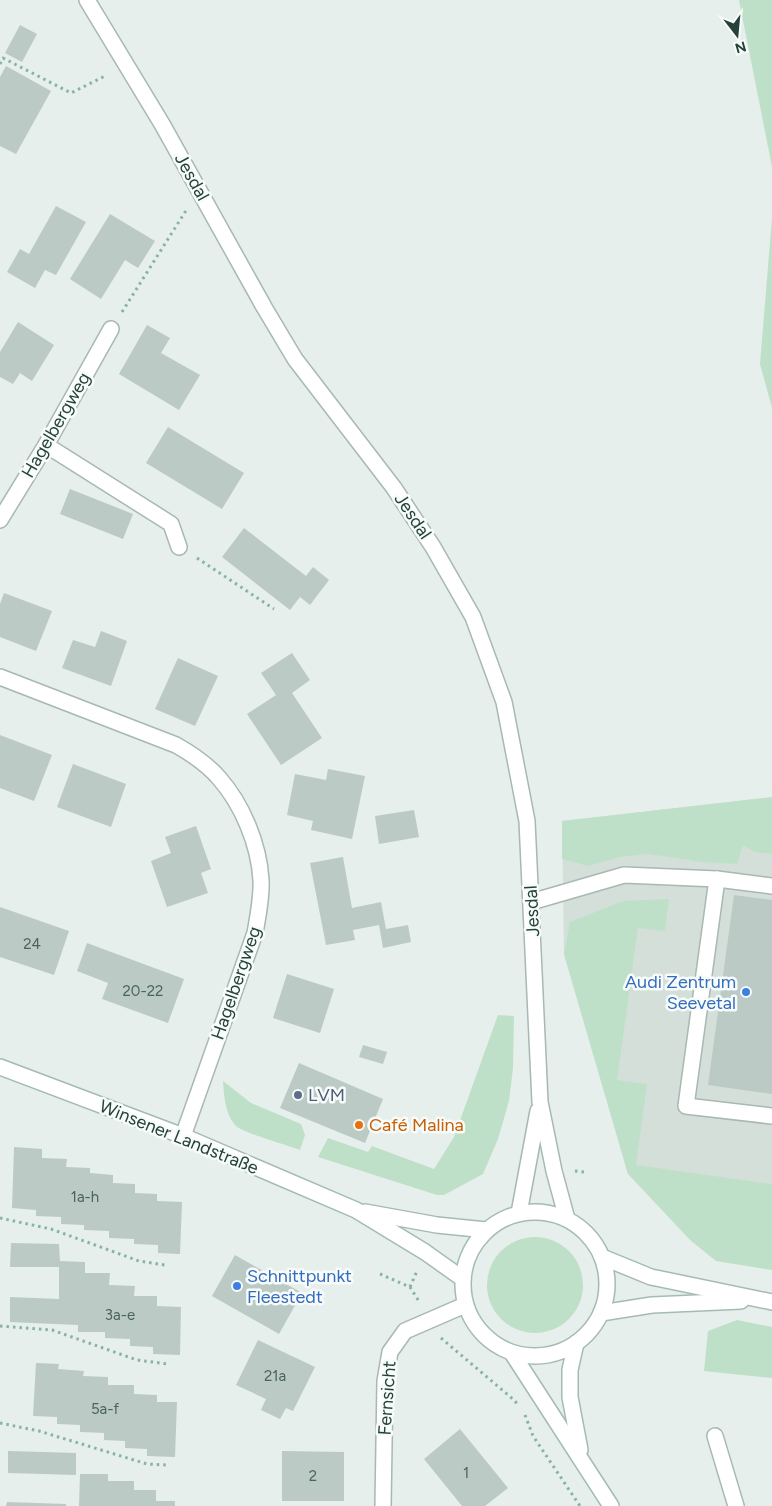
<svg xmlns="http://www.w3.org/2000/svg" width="772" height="1506" font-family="Figtree,sans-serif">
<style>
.built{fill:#d4dfda}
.green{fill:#bfe0c8}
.building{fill:#bbcac4}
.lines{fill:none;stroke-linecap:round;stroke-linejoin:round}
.lane-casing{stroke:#a8b8b2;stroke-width:18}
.street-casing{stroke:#a8b8b2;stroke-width:18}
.secondary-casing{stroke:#a4bbb3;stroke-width:18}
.path{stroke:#86b3a5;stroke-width:3;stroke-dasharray:2.5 4;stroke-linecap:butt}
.lane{stroke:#fff;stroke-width:15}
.street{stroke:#fff;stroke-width:15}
.secondary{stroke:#fff;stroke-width:15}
.shop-dot{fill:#3f7fe0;stroke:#f7fbf9;stroke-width:2}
.service-dot{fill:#5c6f8a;stroke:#f7fbf9;stroke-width:2}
.food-dot{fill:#e8710a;stroke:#f7fbf9;stroke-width:2}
.labels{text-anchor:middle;stroke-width:5;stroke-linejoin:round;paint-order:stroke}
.number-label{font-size:15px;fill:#4a645c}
.street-label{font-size:18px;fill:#24423a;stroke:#f7fbf9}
.shop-label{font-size:18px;fill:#366cbe;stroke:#f7fbf9;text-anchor:end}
.service-label{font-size:18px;fill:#4e5e75;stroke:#f7fbf9;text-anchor:start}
.food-label{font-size:18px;fill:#c56008;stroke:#f7fbf9;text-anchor:start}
</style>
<rect width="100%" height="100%" fill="#e6efeb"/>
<polygon class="built" points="772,797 772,1249 628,1174 564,954 562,821"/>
<g class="green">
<polygon points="739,0 772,0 772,167"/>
<polygon points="772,218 772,408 760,364"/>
<polygon points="772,797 772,854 755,852 743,845 737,864 702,862 648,854 620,857 588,866 562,859 562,821"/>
<polygon points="669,899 665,931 638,928 617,1080 647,1084 636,1165 772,1184 772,1270 716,1261 690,1240 628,1174 564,954 570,922 623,901"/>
<polygon points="498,1015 514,1016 513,1068 509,1101 498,1139 483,1174 444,1195 437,1195 318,1157 328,1138 368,1152 372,1146 434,1169 454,1137"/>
<path d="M223,1081L251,1103L301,1124L305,1135L300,1150C289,1146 240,1132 235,1125C225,1113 224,1096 223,1081Z"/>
<circle cx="535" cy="1285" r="48"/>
<polygon points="737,1320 772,1327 772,1378 704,1371 708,1331"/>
</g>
<g class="building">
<polygon points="20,25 37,34 22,62 5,53"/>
<polygon points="6,66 51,91 16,154 0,146 0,77"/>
<polygon points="56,206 86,222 56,275 45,270 35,288 7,272 20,249 29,254"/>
<polygon points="110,214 155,241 138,268 125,260 101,299 70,279"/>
<polygon points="18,322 54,345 32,381 20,373 13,384 0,377 0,352"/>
<polygon points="147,325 170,338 161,353 200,375 179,410 119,374"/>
<polygon points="168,427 244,473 222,509 146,463"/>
<polygon points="70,489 133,514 123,539 60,514"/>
<polygon points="244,528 306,576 313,567 329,580 310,605 300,597 290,610 222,557"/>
<polygon points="4,593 52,611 36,651 0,637 0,604"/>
<polygon points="101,631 127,641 111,686 62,668 73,640 95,647"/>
<polygon points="292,653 310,680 292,693 322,738 281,765 247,714 276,695 261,673"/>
<polygon points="178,658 218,676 195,726 155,709"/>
<polygon points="0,735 52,755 34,801 0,788"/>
<polygon points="73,764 126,784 111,827 57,807"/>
<polygon points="328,769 365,776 352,839 311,830 313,821 287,815 295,774 326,780"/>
<polygon points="414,810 419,837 379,844 375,816"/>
<polygon points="196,826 211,869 201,873 208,893 167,907 151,861 171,853 165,837"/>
<polygon points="343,857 352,908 381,902 386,929 408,925 411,942 383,948 379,925 353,930 355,940 326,945 310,863"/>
<polygon points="734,895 772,900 772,1094 708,1085"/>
<polygon points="0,907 69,931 54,975 0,957"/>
<polygon points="87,943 184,979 168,1023 102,999 108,983 77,971"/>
<polygon points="287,974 334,989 320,1033 273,1018"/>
<polygon points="363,1045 387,1052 383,1064 359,1057"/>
<polygon points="299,1063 383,1099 365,1143 280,1108"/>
<polygon points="14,1147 42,1149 42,1158 67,1159 66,1167 90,1168 90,1173 113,1175 113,1183 135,1184 135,1193 157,1194 157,1201 182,1202 180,1254 158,1253 158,1245 134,1244 134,1239 109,1238 109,1231 84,1230 84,1225 61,1224 61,1217 36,1216 36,1210 12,1208"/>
<polygon points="11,1243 59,1244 60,1261 85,1262 85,1273 110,1273 109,1285 135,1286 134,1296 157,1296 157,1306 181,1307 180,1355 153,1354 153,1347 130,1346 130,1339 105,1338 105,1332 78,1332 78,1325 10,1322 10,1297 59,1299 59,1267 10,1267"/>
<polygon points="235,1255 302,1293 279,1334 212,1296"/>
<polygon points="258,1340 315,1367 293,1411 286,1408 280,1419 261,1410 266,1399 236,1385"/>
<polygon points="36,1363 59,1364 58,1369 84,1371 83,1376 108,1377 108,1385 134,1385 134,1394 157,1395 157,1402 177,1402 175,1457 147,1456 147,1449 125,1448 125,1441 104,1440 104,1433 80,1432 80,1425 57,1424 57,1417 33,1416"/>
<polygon points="460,1429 508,1488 485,1506 462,1506 424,1459"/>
<polygon points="8,1451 76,1453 76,1475 8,1473"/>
<polygon points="282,1451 344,1452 344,1501 282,1501"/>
<polygon points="80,1474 108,1474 108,1481 134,1481 134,1490 156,1490 156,1501 175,1501 175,1506 79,1506"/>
<polygon points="7,1502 66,1504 66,1506 6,1506"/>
</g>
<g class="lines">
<g class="lane-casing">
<g id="lane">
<polyline points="46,445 171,524 179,547"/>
<polyline points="717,879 686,1106 772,1116"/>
<polyline points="531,902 624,875 717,879 772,886"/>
<polyline points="715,1436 736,1506"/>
</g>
</g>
<g class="street-casing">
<g id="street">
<polyline points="87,0 162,124 264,307 295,359 394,488 433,547 473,617 504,702 527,821 540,1102 554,1171 567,1219"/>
<polyline points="0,520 46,445 111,329"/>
<path d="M0,677L176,745C192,754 207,764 219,778C242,804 259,844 261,880C262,897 258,916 255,933L183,1136"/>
<polyline points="519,1213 538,1111"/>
<polyline points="383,1506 385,1381 390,1352 405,1331 465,1305"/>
</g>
</g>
<g class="secondary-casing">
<g id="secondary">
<polyline points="0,1067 183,1136 356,1210 425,1252 463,1279"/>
<polyline points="365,1212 437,1225 486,1230"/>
<circle cx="535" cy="1284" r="72"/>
<polyline points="602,1257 651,1277 772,1302"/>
<polyline points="601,1313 652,1305 741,1301"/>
<polyline points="576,1343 570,1370 570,1397 580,1450"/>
<polyline points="512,1353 611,1506"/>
</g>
</g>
<g class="path">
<polyline points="0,64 3,58 71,93 107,75"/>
<polyline points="122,312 187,209"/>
<polyline points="197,558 274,609"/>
<polyline points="575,1171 584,1172"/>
<polyline points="0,1218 51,1229 139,1261 165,1265"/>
<polyline points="380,1274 410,1287 420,1303"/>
<polyline points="410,1287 417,1271"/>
<polyline points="0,1326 52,1330 137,1360 168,1364"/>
<polyline points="441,1338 514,1400 519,1406"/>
<polyline points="525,1415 533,1436 580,1506"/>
<polyline points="0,1423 39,1431 147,1464 166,1465"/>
</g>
<use href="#lane" class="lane"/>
<use href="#street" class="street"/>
<use href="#secondary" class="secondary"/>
</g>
<g class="shop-dot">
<circle cx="746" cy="992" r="5"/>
<circle cx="237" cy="1286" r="5"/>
</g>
<circle class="service-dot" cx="298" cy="1095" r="5"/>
<circle class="food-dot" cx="359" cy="1125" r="5"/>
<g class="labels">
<g class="number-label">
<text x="32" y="949">24</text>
<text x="143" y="996">20-22</text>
<text x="85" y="1202">1a-h</text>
<text x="120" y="1320">3a-e</text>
<text x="275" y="1381">21a</text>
<text x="105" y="1414">5a-f</text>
<text x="466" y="1478">1</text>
<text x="313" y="1481">2</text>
</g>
<g class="street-label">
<text transform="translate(192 177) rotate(61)" y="6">Jesdal</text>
<text transform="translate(56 425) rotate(-60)" y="6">Hagelbergweg</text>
<text transform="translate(413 516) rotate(56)" y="6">Jesdal</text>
<text transform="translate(532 911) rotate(-93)" y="6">Jesdal</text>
<text transform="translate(236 983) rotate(-71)" y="6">Hagelbergweg</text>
<text transform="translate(179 1137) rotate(22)" y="6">Winsener Landstraße</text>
<text transform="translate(387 1398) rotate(-86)" y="6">Fernsicht</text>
</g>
<g class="shop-label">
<text x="736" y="988">Audi Zentrum<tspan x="736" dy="21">Seevetal</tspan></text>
<text x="247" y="1282" text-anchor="start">Schnittpunkt<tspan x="247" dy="21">Fleestedt</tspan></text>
</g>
<g class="service-label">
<text x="308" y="1101">LVM</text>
</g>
<g class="food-label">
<text x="369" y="1131">Café Malina</text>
</g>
</g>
<g transform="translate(737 35) rotate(164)" stroke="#f7fbf9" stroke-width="4" paint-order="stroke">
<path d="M0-4L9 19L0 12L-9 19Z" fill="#24423a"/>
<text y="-8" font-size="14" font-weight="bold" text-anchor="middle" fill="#24423a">N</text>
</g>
</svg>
